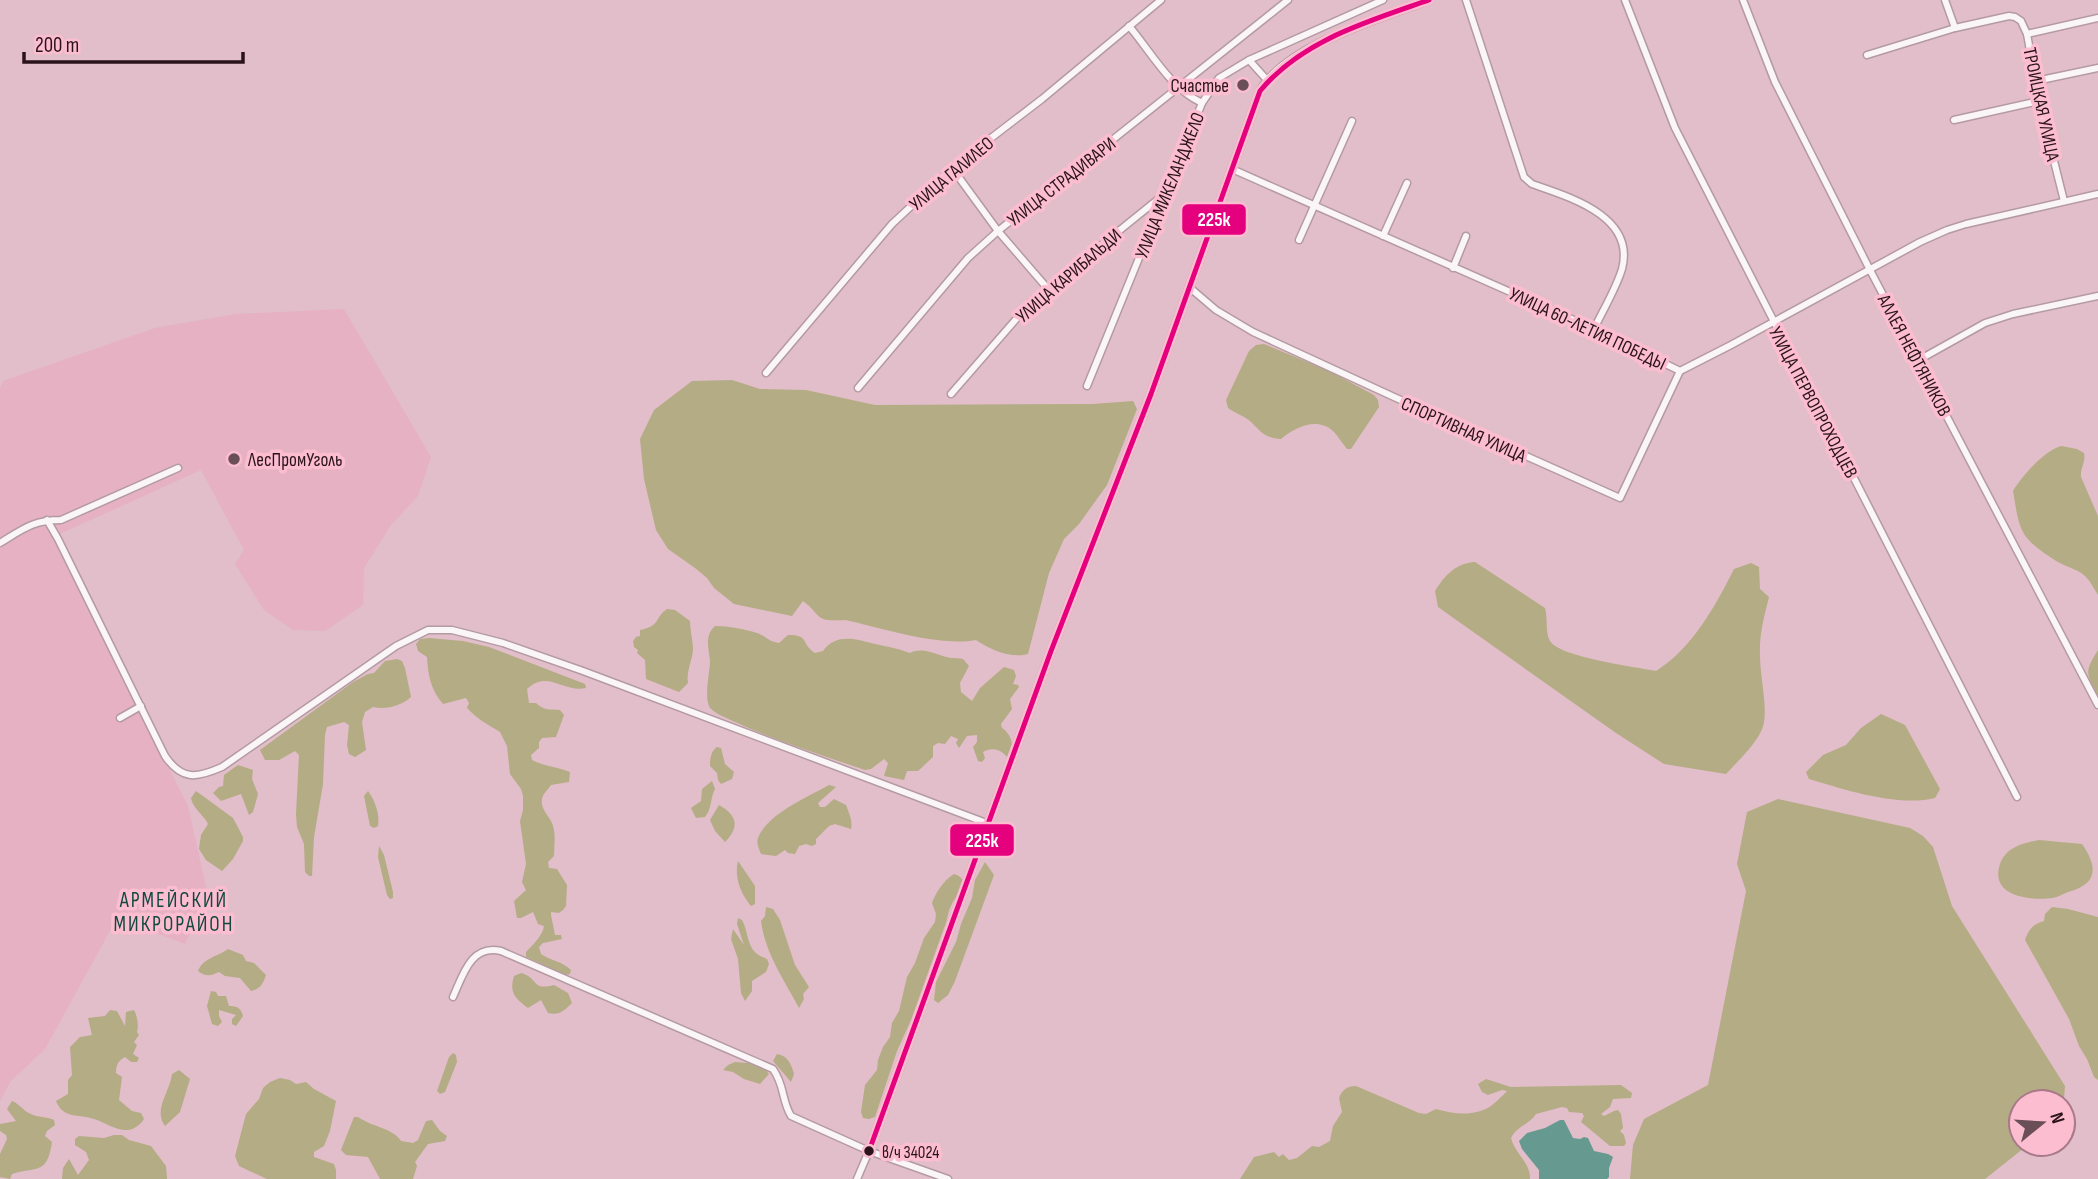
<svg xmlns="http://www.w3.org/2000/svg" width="2098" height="1179" font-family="'Sofia Sans Condensed',sans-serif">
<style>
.built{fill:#e6b1c2}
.forest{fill:#b4ac84}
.water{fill:#669a91}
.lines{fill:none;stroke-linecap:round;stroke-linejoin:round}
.minor-casing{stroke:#b49aa2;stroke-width:9}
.tertiary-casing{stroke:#b49aa2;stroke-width:10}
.minor{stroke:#faf5f7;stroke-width:6}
.tertiary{stroke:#faf5f7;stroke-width:8}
.bus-1-casing{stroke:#fcbdd1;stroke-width:10}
.bus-1{stroke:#e5007d;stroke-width:5}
.poi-dot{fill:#6a4f58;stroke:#fcbdd1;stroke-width:2.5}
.bus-dot{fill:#2a131b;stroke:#fcbdd1;stroke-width:2.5}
.labels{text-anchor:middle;stroke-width:7;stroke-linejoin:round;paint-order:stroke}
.bus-label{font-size:17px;fill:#2a131b;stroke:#fcbdd1;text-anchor:start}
.poi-label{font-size:19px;fill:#2a131b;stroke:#fcbdd1;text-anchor:end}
.street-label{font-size:19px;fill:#2a131b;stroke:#fcbdd1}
.neighbourhood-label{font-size:21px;letter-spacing:2px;fill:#10493e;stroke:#fcbdd1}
.line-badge{stroke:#fcbdd1;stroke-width:2.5}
.badge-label{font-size:19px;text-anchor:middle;font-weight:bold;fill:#fff}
</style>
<rect width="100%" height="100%" fill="#e1bec9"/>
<polygon class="built" points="344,309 431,457 418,496 391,525 364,568 363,605 325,631 293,630 264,610 235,564 244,550 201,470 53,537 188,806 208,896 185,944 117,918 45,1049 10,1082 0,1101 0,388 3,381 155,328 235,314"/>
<g class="forest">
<path d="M1264,344L1329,371L1374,395L1378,400L1379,407L1351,449H1347C1342,443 1338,436 1333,431C1317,416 1294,428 1281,439C1262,437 1262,432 1250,421C1244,416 1235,413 1228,408L1226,400L1249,351L1256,345Z"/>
<path d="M732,380L760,389L806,390L875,405L1093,404L1133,401L1137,409L1107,485L1079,524L1064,539L1049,573L1028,654C1011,659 989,649 976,640C939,647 882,628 845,620C813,622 823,616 803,601L792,616L734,604L714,588L707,578L695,568L668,549L656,530L644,479L640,439L654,410L692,381Z"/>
<path d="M2061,446L2077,449L2084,453C2086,462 2080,468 2081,477L2098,516V595C2094,589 2091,582 2086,577C2079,570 2070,568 2062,564C2053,560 2033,546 2027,538C2017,526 2016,506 2013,491C2022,476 2044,451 2061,446Z"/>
<path d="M1475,562L1545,608C1548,619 1545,632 1550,641C1559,657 1636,667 1656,671C1692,649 1716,605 1734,569L1751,563L1759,567L1760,589L1769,597C1764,617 1759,635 1760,656C1760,676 1767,703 1764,722C1762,739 1737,762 1726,774L1664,764L1616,733L1438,607L1435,591C1445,575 1456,563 1475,562Z"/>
<path d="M667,609L675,610L690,621C690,630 693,641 693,650C692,661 686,672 688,683L679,692L646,679L645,660L637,653L638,650L634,647L633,641L636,637L640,636V630C661,626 654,618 667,609Z"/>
<path d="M715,626C728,626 744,629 757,633C766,636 767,641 779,643L788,635C810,635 800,643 815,653L823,651C835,634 853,638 871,643C884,646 897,648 910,653C924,646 938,656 951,658C955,658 959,658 963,659L969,666L960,683L961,692L972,701L980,688L1004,667L1014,670L1016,676L1013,684L1018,685L1019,687L1010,699L1012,709L1001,724L1002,728C1011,734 1012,742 1013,752L1007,757C1001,749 991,747 983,752L985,758L982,762L978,761L973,747L977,742V735L967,736L959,748L956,743L958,739L951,736L945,744L938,743L933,746V757L918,771H907L904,780L884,776L888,763L884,759L871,769L865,770C824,756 784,743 744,726C736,722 717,715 711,709C703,700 710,672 710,661C709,648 704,636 715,626Z"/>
<path d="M429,638L463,641L489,647L585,684L586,688C563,693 548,669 527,689L529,703H536C544,711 550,709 560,710L564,715L556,737L542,738L539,742V748L531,755L532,760C543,766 558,767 570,772L569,782L551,785C549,788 546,791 544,794C536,807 551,816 553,826C556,836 554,846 554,856L548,862L549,868L557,869L567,885L566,906L563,910L559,913L551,912V915L555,935H561L562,939L543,943L539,947L541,954C551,961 562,961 571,970L570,974L566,975L526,957V952C533,945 543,935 544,926L538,924L533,912L521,918H517L514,901L526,890L522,882L526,864L520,821L523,810V796L521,789L510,774L507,746L500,732C487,724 477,719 467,708L469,703L466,698L443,704C431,690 428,676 427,657L418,651L416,644L420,639Z"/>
<path d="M2098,650V696C2086,672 2084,673 2098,650Z"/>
<path d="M397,659L402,661L405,668L411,697C401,706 386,710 373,707L365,712L362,722L366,750L355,757L349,754L347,745L349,725L344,722L327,727L325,735L323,784L314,837L312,876H309L305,872L304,844L297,827L296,814L299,755L295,751L279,760H265L260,750L353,682L368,674L374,673L385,661Z"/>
<path d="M1881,714L1905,725L1940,789L1935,798C1897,807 1846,790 1809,779L1806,772L1823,755L1846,745L1861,728Z"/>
<path d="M717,747L721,748L725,764L734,772L732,779L721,784L718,780L717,773L710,766C710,758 711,751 717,747Z"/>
<polygon points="238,765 253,770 252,779 258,794 253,812 249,815 241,794 221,801 213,793 219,787 223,786 224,775"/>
<path d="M712,781L715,789C710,798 712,809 705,817L696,818L691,808L701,801L702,789Z"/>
<path d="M829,785L836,787L818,803L820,807H825L834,799L846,805C849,813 853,821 851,829L835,824L829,826L816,839V844L812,846L806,844L799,846L795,854L788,853L785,850L776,856L761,854C759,849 756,843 758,838C767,814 808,797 829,785Z"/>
<path d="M196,791L233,818L243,837V841L233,859L222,871L206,860L199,849L201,835L208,824C204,815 193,809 191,798Z"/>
<path d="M368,791C375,800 380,815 378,826L374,828L370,826L364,796Z"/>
<polygon points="1778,799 1910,828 1923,836 1933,847 1952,906 2065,1086 2063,1112 2063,1102 2021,1102 2021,1144 2029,1144 1985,1179 1630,1179 1633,1145 1644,1119 1708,1085 1746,891 1737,864 1747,812"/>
<path d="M719,805C737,815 740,827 725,842L715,831L710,820Z"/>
<path d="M2039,840L2082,844C2098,867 2098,884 2068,892C2062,894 2058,897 2053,898C2031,901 1989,897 2000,864C2006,847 2023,843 2039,840Z"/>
<polygon points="379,846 384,855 393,892 393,898 390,899 387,895 378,857"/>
<path d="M738,861L755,886V904L751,906C741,894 734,878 738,861Z"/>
<polygon points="985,862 994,875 955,981 948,995 938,1003 934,1000 936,982 956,942 961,924 972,898 975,880"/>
<path d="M954,874L959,876L963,880C962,895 956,894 951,906C947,913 948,920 944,928L911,1020L897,1051L875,1117L869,1119L863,1118L861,1112L865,1085L877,1070L878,1060L883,1047L890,1037L892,1023L899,1011L907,977L915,963L924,938L935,922L936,914L932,903C936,892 944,880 954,874Z"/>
<path d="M766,907L773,909L780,920L795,965L809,987L803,994L804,999L799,1008C784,980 765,953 761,921L765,916Z"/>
<path d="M2052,907L2068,909L2098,917V1080L2094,1077L2087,1059L2079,1046L2069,1019L2025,940C2029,929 2033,924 2044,921L2045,914Z"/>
<path d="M738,918L742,920C748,930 747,946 756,953C759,956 763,957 767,959L769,964L766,972L752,981V991L745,1001L741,993L738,959L731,939L733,929L744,945L737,924Z"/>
<path d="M228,949L243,955L246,961L254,963L266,975C263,984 260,989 251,991L240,978L225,976L219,972C210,976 206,977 198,971C203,958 217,957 228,949Z"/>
<path d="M521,973C539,978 531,991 554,985L568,993L572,1003C565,1010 559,1016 548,1013L541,1000L528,1008C515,998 509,993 514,976Z"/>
<path d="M211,991L216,992L218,996H226L229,1006C237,1006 241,1008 243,1016L236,1026L232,1024V1019L236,1015L219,1010V1016L222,1022L218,1026L212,1024L207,1006Z"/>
<path d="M110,1010L117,1011L125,1026L126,1012L134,1010C137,1015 139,1026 137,1032L139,1035L134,1042L137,1045L133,1054L139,1058L137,1062H131L125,1057C118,1061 116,1065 116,1073L122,1077L119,1100L132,1111L141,1113L144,1119C141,1124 133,1131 126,1130C115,1130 104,1122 94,1119C79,1114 63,1119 56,1101L68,1094V1080L72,1075L70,1047L80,1037L92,1035L88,1018L105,1016Z"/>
<polygon points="453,1053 456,1055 457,1062 445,1092 440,1094 437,1091 449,1057"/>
<path d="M777,1054C788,1056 791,1064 794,1074L791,1082L773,1061Z"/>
<polygon points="735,1062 761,1064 769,1074 760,1084 744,1079 733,1072 723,1070 728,1065"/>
<path d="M179,1070L190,1079L180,1112L165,1126C153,1109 170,1092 172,1074Z"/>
<polygon points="280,1078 290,1080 296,1084 306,1082 314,1089 336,1101 330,1131 324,1146 314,1152 314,1157 334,1164 336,1170 336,1179 267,1179 239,1166 235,1156 246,1114 259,1099 263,1088 270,1082"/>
<path d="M1486,1079L1511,1087L1621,1085L1632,1093L1631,1098L1613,1099L1610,1107L1601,1114L1604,1116L1614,1111L1618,1110L1621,1114L1623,1128L1620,1131L1624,1135L1626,1143L1624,1146H1610L1581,1122L1584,1116L1582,1113L1569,1112L1567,1108L1562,1107L1536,1114C1530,1124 1517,1126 1511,1138C1515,1154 1531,1163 1530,1179H1240L1254,1157L1274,1152L1279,1157L1283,1154L1289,1160L1297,1158L1312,1146L1319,1147L1330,1141L1333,1126L1342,1112L1339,1098C1342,1090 1347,1086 1356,1086L1419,1113L1426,1114L1436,1109C1454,1114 1474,1117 1491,1106C1496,1102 1502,1096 1507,1091L1502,1090L1488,1095L1482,1092L1478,1084Z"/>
<path d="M12,1101C20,1104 23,1111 31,1114C38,1118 46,1116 54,1120L55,1125L47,1131L45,1136L52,1142C47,1176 36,1166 12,1174L10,1179L0,1177V1154L7,1139L6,1135L0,1131V1124L16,1121L7,1109Z"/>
<path d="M354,1117H358C372,1127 393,1128 401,1141L413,1143L418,1140L426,1121L432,1120L440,1131L447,1136L445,1141L428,1144L415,1162L417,1166L413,1179H380L368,1157L346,1155L341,1150Z"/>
<polygon points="114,1135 122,1135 129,1140 151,1146 166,1166 167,1179 62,1179 63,1168 69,1159 78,1175 89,1160 86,1152 75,1145 75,1139 79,1136 104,1138"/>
</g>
<polygon class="water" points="1560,1120 1564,1120 1573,1138 1580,1139 1584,1137 1588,1138 1594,1151 1608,1154 1613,1157 1609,1168 1609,1177 1607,1179 1539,1179 1539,1170 1522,1149 1519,1141 1527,1133 1545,1128"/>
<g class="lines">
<g class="minor-casing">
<g id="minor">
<path d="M1466,0L1524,177L1532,184C1569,197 1636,216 1622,269C1616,289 1603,310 1594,329"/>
<polyline points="1625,0 1675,128 2017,797"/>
<polyline points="1743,0 1775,82 1870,270 2098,705"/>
<polyline points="1945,0 1955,28 2009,16 2015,17 2021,21 2027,34 2039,101 2064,201"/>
<path d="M1129,26C1151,52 1170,88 1202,103"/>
<polyline points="2027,34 2098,18"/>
<polyline points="1867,55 1955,28"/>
<polyline points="1249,60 1267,80"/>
<polyline points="2036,81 2098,68"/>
<polyline points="1954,120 2039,101"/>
<polyline points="952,168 998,231 1048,289"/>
<polyline points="1232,169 1594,329 1680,371 1731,345 1920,242 1947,230 1966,224 2098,194"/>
<polyline points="1383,236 1407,183"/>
<polyline points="1299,240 1352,121"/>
<polyline points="1453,268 1466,236"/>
<polyline points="1189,287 1216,310 1253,332 1394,397 1620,498 1680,371"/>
<polyline points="1917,361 1985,323 2013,314 2098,296"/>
<polyline points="766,373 892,224 952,168 1042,99 1161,0"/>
<polyline points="1087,386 1202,103 1219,78 1249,60 1383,0"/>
<polyline points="858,388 968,258 998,231 1288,0"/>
<polyline points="951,394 1031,302 1162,196"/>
<path d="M47,520L58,539L165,756C182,781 197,778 222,767L396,646L428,630H452L503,643L583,671L989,824"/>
<path d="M0,543C23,529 33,520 61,520L178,468"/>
<polyline points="120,718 141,706"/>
<path d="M453,997C463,975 471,944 501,951L773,1069C785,1086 781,1099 791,1116L869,1151L948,1179"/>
<polyline points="857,1179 869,1151"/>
</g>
</g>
<g class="tertiary-casing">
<path id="tertiary" d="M869,1151L1051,651L1151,394L1260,91C1288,45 1380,18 1429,0"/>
</g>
<use href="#minor" class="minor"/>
<use href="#tertiary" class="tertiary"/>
<g class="bus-1-casing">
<path id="bus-1" d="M869,1151L1051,651L1151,394L1260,91C1302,40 1369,21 1429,0"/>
</g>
<use href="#bus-1" class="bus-1"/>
</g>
<g class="poi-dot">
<circle cx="1243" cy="85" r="7"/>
<circle cx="234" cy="459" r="7"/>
</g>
<circle class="bus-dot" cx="869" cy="1151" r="6"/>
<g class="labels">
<g class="bus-label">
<text x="882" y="1158">в/ч 34024</text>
</g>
<g class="poi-label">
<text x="1229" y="92">Счастье</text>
<text x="248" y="466" text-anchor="start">ЛесПромУголь</text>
</g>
<g class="street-label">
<text transform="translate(2042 104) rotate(78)" y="7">ТРОИЦКАЯ УЛИЦА</text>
<text transform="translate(951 173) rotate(-40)" y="7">УЛИЦА ГАЛИЛЕО</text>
<text transform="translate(1061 181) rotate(-38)" y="7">УЛИЦА СТРАДИВАРИ</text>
<text transform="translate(1169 185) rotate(-68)" y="7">УЛИЦА МИКЕЛАНДЖЕЛО</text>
<text transform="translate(1068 275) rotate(-41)" y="7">УЛИЦА КАРИБАЛЬДИ</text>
<text transform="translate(1588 328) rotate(25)" y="7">УЛИЦА 60-ЛЕТИЯ ПОБЕДЫ</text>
<text transform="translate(1915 355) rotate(62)" y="7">АЛЛЕЯ НЕФТЯНИКОВ</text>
<text transform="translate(1814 402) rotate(62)" y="7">УЛИЦА ПЕРВОПРОХОДЦЕВ</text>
<text transform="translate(1464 429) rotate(24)" y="7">СПОРТИВНАЯ УЛИЦА</text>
</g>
<g class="neighbourhood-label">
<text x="174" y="907">АРМЕЙСКИЙ<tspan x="174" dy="24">МИКРОРАЙОН</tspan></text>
</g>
</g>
<g class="line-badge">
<rect x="1181" y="203" width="66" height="33" rx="7" fill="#e5007d"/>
<rect x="949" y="823" width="66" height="34" rx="7" fill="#e5007d"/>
</g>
<g class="badge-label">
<text x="1214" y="226">225к</text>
<text x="982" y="847">225к</text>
</g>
<g transform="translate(2042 1123) rotate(72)"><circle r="33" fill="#fcbdd1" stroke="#a87988" stroke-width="2"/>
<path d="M0-5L12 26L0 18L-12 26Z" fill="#6a4f58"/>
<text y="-10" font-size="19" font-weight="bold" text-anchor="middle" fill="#2a131b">N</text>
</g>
<path d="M24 52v10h219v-10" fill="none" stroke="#2a131b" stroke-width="3.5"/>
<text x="35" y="52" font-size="21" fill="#2a131b" stroke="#fcbdd1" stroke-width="5" paint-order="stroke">200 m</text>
</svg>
